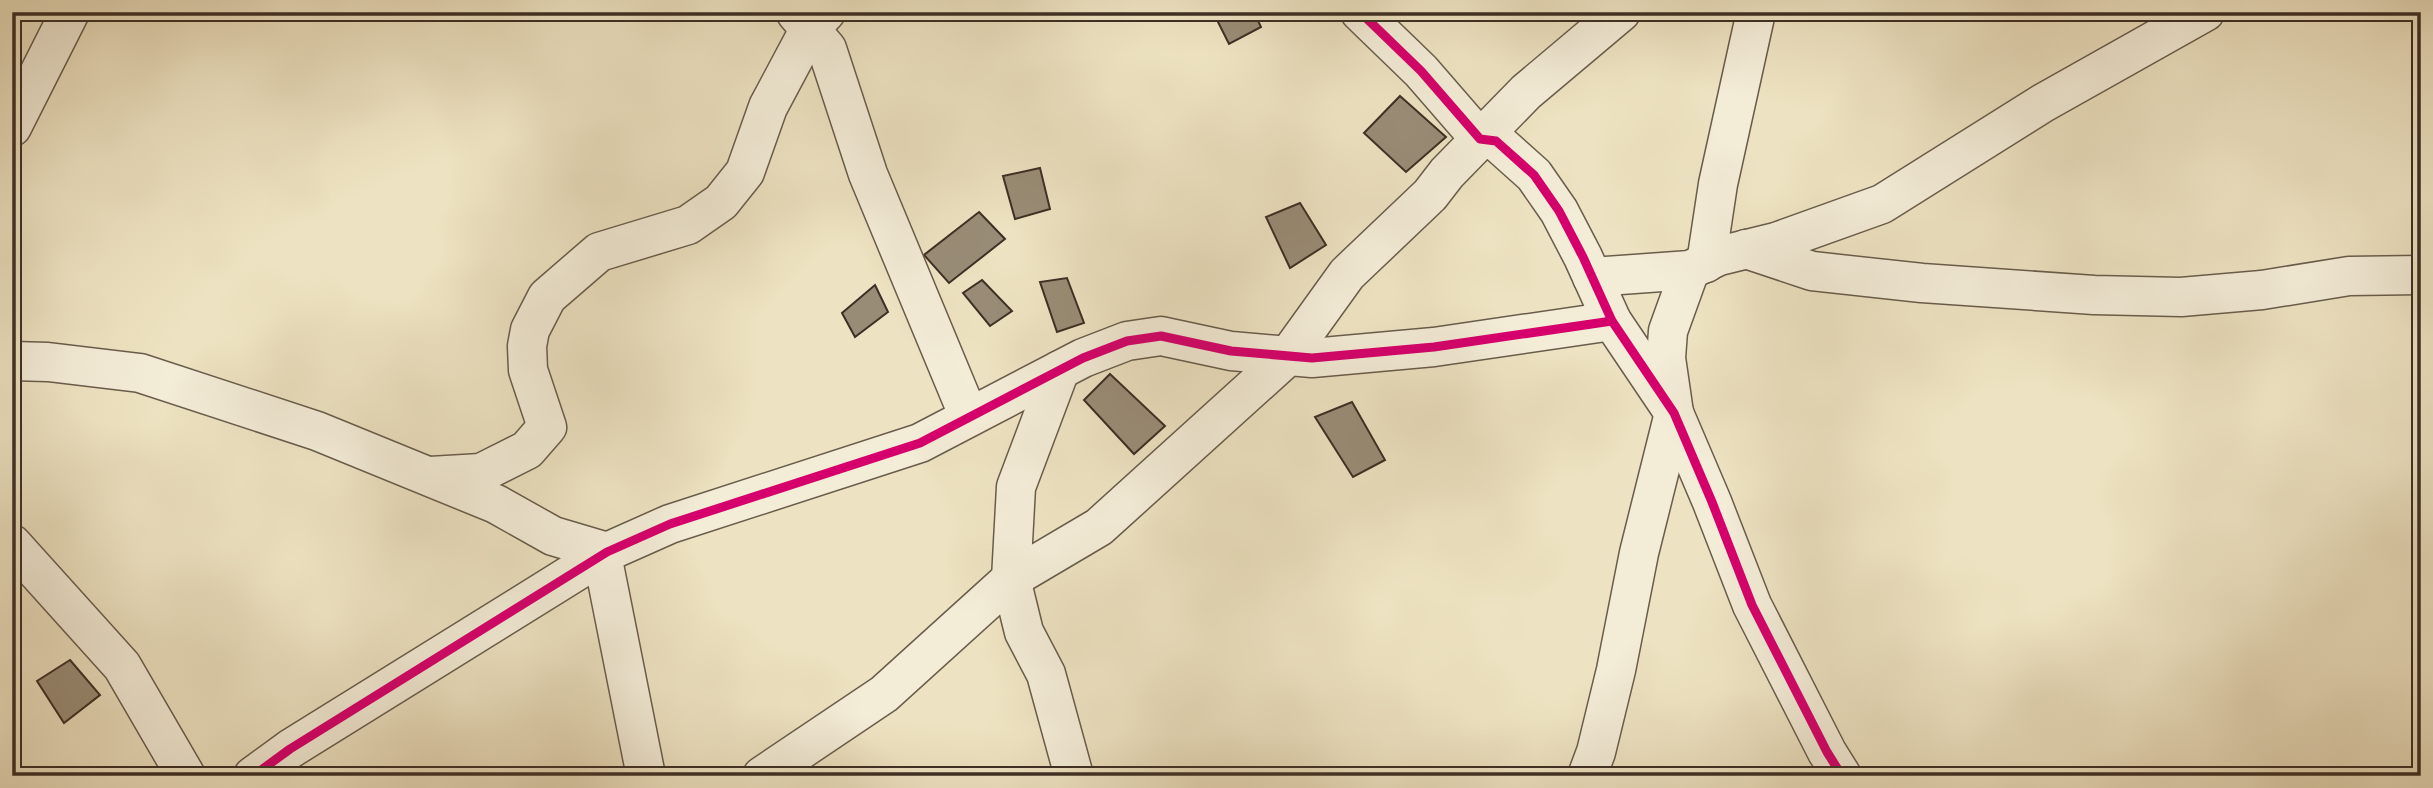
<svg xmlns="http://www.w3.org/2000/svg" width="2433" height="788" font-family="'Libre Caslon Text',serif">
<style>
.building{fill:#998c76;stroke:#3d2f25;stroke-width:2}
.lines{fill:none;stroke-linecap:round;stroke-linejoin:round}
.minor-casing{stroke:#695c4c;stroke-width:41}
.minor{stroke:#f3ecd7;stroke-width:38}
.cycleway-casing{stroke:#f3ecd7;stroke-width:13}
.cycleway{stroke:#d6006c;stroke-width:9}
</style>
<rect width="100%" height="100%" fill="#ede2c1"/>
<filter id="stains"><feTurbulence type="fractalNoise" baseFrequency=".00286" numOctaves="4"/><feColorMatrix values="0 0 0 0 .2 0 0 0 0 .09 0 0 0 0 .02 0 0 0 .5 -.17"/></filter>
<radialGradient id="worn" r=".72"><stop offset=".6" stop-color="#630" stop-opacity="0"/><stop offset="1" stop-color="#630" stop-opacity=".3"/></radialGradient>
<g class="building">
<polygon points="1213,12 1254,12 1261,27 1229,44"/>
<polygon points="1400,96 1446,137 1406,172 1364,133"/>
<polygon points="1040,168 1050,209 1015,219 1003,176"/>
<polygon points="1300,203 1326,245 1290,268 1266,217"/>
<polygon points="979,212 1005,239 949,283 924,255"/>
<polygon points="1067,278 1084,323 1057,332 1040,282"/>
<polygon points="982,280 1012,311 990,326 963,293"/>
<polygon points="875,285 888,312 855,337 842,313"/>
<polygon points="1110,374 1165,426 1134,454 1084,400"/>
<polygon points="1352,402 1385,460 1353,477 1315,417"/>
<polygon points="70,660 100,695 64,723 37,681"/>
</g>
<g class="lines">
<g class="minor-casing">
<g id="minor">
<polyline points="1360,12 1421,71 1480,139 1496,141 1534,175 1559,211 1583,257 1612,321 1674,413 1712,502 1752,605 1827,752 1842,776"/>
<polyline points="796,13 827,49 868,174 969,417"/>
<polyline points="12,127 70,12"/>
<polyline points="1746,249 1812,271 1922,283 2094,295 2181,297 2262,290 2349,276 2421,275"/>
<polyline points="1706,263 1718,184 1756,12"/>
<polyline points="1592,277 1690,270 1719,256 1776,242 1882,204 2043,103 2205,12"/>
<polyline points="12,361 48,362 140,373 317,431 496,504 553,536 607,552"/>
<polyline points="1060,370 1016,487 1011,579 1024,632 1046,674 1074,776"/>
<polyline points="430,476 481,473 527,450 547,427 528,370 527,346 530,330 547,297 599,252 688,225 721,202 745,172 768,107 809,30 826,12"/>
<polyline points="12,544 122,666 186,776"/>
<polyline points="602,555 646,776"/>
<polyline points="253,776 290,749 607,552 670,524 920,443 1083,358 1127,341 1161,336 1231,351 1312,358 1434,347 1612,321"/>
<polyline points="762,776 884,694 1011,579 1099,527 1288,356 1347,274 1430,195 1447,173 1526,92 1621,12"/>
<polyline points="1587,776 1596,752 1616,670 1639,553 1674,413 1666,358 1668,331 1690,270"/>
</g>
</g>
<use href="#minor" class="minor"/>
<g class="cycleway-casing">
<g id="cycleway">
<polyline points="1360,12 1421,71 1480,139 1496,141 1534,175 1559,211 1583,257 1612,321 1674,413 1712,502 1752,605 1827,752 1842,776"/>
<polyline points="253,776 290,749 607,552 670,524 920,443 1083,358 1127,341 1161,336 1231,351 1312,358 1434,347 1612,321"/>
</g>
</g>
<use href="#cycleway" class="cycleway"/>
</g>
<rect width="2433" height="788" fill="none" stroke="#ede2c1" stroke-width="42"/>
<rect x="14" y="14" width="2405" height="760" fill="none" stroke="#3d2f25" stroke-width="3.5"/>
<rect x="21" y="21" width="2391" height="746" fill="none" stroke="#3d2f25" stroke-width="2"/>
<rect width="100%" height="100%" filter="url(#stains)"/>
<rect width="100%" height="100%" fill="url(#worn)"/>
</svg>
